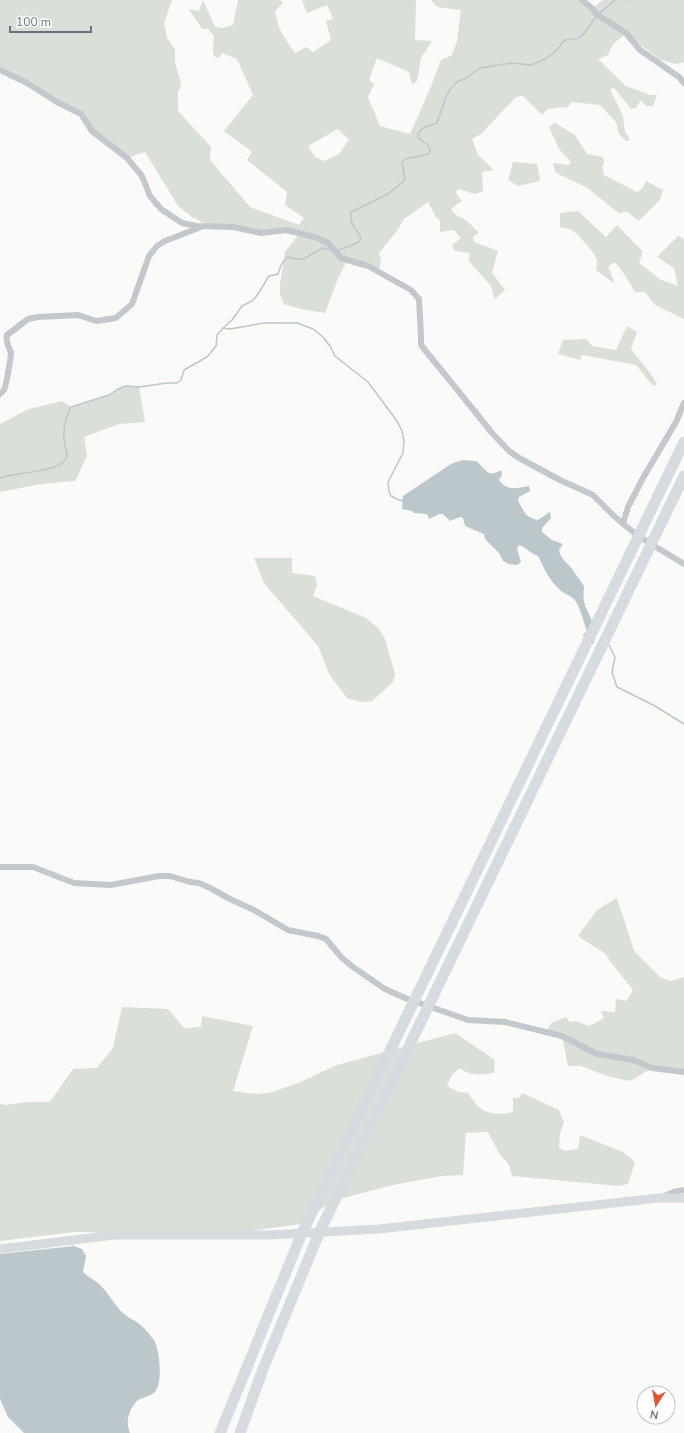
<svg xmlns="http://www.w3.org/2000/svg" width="684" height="1433" font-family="'Nunito Sans',sans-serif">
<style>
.green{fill:#dadfd7;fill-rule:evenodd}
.water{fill:#bbc7cb}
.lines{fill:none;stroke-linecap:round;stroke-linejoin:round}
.stream{stroke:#bbc7cb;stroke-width:1.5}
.street{stroke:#c3c8cc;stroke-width:6}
.secondary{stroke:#d6dbdf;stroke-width:9}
.highway{stroke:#d6dbdf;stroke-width:11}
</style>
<rect width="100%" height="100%" fill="#fafaf8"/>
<g class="green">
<path d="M0,0H172L164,23L167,38L175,50V63L180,79L181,86L178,92V111L211,147L210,160L250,207L299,225L304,218L285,205L287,192L247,160L252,152L224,131L253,95L237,59L222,53L219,58L214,56L213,51L214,36L208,29H202L189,9L199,11L203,0L215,27L223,28L233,25L238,0H280L283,3L275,11C278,30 284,37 295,53L306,47L313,52L331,40L326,21L333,19L327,5L307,13L302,0H416L415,40L432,41L421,58L417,81L412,85L409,72L377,58L369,80L374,84L368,97L380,126L410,134L432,84L441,60L452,55L457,41L461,10L437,7L431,0H582L593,8L603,0H684V62L675,64L659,59L626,34L613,44L608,55L598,59L626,86L650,95H657L653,106H646L641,100L636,108L631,109L614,88L610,89L623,116L625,132L630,140L626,141L619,134L616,122L600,105L572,102L568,107L548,109L542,115L523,96L516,97L481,134L472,139L478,155L494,170L482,172L483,191L475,194L458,189L456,193L462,201L451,209C454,217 463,216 469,223C473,226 474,229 479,232L473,237L474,242L498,251L492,273L505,290L495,299L491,286L469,261V253L455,251L452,245L461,238L454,230L440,232V221L436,217L428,202L404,219L399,228L379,253L381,260L379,272L347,260L337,281L325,313L301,309L284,304L280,294V284L285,252L300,233H261L210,226L192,217L178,206L145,152L127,158L92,131L81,114L0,70ZM338,129L349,140L339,154L324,161L315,157L308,146Z"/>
<polygon points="555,123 575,135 587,154 603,157 604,163 602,167 604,175 637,192 643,188 646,181 663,190 660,200 639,221 626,211 620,214 586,187 556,173 553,163 569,165 571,162 559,149 549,127"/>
<polygon points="513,162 537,164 540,181 518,186 508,180"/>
<polygon points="578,211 606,237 617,225 643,252 639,263 661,280 678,286 674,268 657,257 678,236 684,239 684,319 655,305 645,292 635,292 625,275 615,262 608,267 615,284 596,270 597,260 593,252 577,234 570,229 560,227 560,213"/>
<polygon points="627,326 637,332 631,349 650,373 657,384 653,386 636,365 582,355 580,360 558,354 563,340 586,339 592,346 616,350"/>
<polygon points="126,386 139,387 145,422 119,424 84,437 87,456 75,481 41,484 0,492 0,424 29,409 62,401 71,407 109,395 118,389"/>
<polygon points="254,558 292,558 292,573 315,576 317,585 313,596 366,618 379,629 385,639 395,674 393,682 372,701 361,702 347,698 329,674 318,646 264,583"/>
<polygon points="617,898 634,951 660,977 671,981 684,977 684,1072 652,1068 630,1081 607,1076 581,1066 568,1066 562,1036 546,1032 551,1023 566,1017 570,1022 576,1021 589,1026 604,1018 601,1011 615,1012 616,999 626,1001 633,990 610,961 606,954 578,936 597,910"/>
<path d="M122,1007L168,1009L184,1028L201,1027L202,1016L253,1026L233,1091L255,1094L269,1093L298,1083L337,1065L455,1033L495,1060L494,1073C481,1075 470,1076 459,1068L452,1075L447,1086L459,1092L468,1093C472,1098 475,1104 480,1108C486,1114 506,1116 513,1111V1098H519L522,1093L559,1110L564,1122L560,1133L559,1148L565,1151L578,1149L580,1135L623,1152L635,1162L628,1184L619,1186L512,1176L509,1165L499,1153L488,1132L466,1133L463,1175L442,1176L393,1185L332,1201L301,1224L230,1234L74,1232L0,1241V1104L6,1105L27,1102H50L73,1069L97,1068L113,1048Z"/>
</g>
<g class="water">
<path d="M463,460L476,461C485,468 488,479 501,470L502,475L499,480C508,492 516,488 529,486L530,491L519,497L518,501C525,512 524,517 538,520L550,512L551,518L542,528V532L552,540L563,544L559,550C560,559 567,562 572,569C576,575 580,580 584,586C584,591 583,596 584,602C588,615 600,631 593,644L586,640L583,635L587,631C583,621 581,608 574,599C570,595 564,594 560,590C549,580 545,570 538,556C530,553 527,548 519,545L517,549L521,562L517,565L509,564L503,561L499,553L485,539L484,534L465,526L463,518L460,517L450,521L443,514H439L429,519L427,514L414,513L412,511L402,509L403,496L451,464Z"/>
<path d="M74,1246L82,1249L86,1256L83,1272C89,1278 97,1281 102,1287C110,1295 115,1306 123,1313C127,1317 134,1320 138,1323C144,1327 149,1334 153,1339C160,1348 163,1383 155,1392C151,1396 143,1397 138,1400C129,1408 125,1422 130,1433H24L8,1417L0,1399V1254Z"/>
</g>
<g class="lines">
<g class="stream">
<polyline points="628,0 630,0"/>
<polyline points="600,13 615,0"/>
<path d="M337,251L359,242L361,237C355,229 349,222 351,212L388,194L405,180L402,163L405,159L429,154L430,149L428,145L418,138V133L423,128L437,123L446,97L451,88L458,81L465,79L480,68L512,63L531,65L545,59L554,53L565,40C569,39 575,40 578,38C587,34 591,22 597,16"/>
<polyline points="223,328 230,329 264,323 297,323 313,329 323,337 330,346 335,356 368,382 397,421 402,431 404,441 403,453 388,482 389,491 391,496 399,500 404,501"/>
<path d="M0,478C13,472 66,473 67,455C67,450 64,444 64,439C63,427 65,418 71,407L109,395L118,389L126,386L139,387L167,383H177L181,380L184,370L207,357L216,346L217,335L223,328L232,320L242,306L252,301L256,297L269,276L278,274C280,267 282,261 288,257C306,264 308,254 323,248L330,250"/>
<polyline points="609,645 615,657 612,672 617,687 655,706 684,724"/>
</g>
<g class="street">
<polyline points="582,0 593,9 596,14 626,33 640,50 679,77 684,83"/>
<polyline points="0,70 27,83 57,102 81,114 92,131 127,158 142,176 150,196 161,209 182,223 197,226 233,227 261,233 286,230 315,237 328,243 341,258 368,266 411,290 419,299 421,336 421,345 493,434 509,451 519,458 560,480 593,495 615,517 638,536 684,564"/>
<path d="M0,394C0,394 4,390 4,390C6,387 11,356 11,353C9,347 5,341 7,335L28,319L38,317L78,315L96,321L116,318L132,304L149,256L157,246L165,241L201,227"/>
<polyline points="623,524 628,507 643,478 676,422 684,403"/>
<polyline points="0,867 33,867 74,883 111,885 159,876 170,876 190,882 199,883 210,888 230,899 254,910 288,930 318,936 326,939 342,958 353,967 385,989 405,998 468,1020 505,1022 562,1036 597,1054 633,1060 652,1068 684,1072"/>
<polyline points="662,1197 674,1192 684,1190"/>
</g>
<polyline class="secondary" points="0,1249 114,1235 269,1235 379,1229 659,1198 684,1198"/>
<g class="highway">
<polyline points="220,1433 302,1233 684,442"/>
<polyline points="240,1433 263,1369 320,1231 684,476"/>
</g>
</g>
<g transform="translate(656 1405) rotate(191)"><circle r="19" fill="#ffffff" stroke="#c1c8cd"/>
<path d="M0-3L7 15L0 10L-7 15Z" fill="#e4572e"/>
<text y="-6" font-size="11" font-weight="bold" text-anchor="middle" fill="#657683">N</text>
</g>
<path d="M10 26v6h81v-6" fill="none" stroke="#657683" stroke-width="2"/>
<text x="16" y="26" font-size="12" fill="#657683" stroke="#ffffff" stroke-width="3" paint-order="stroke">100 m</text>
</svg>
